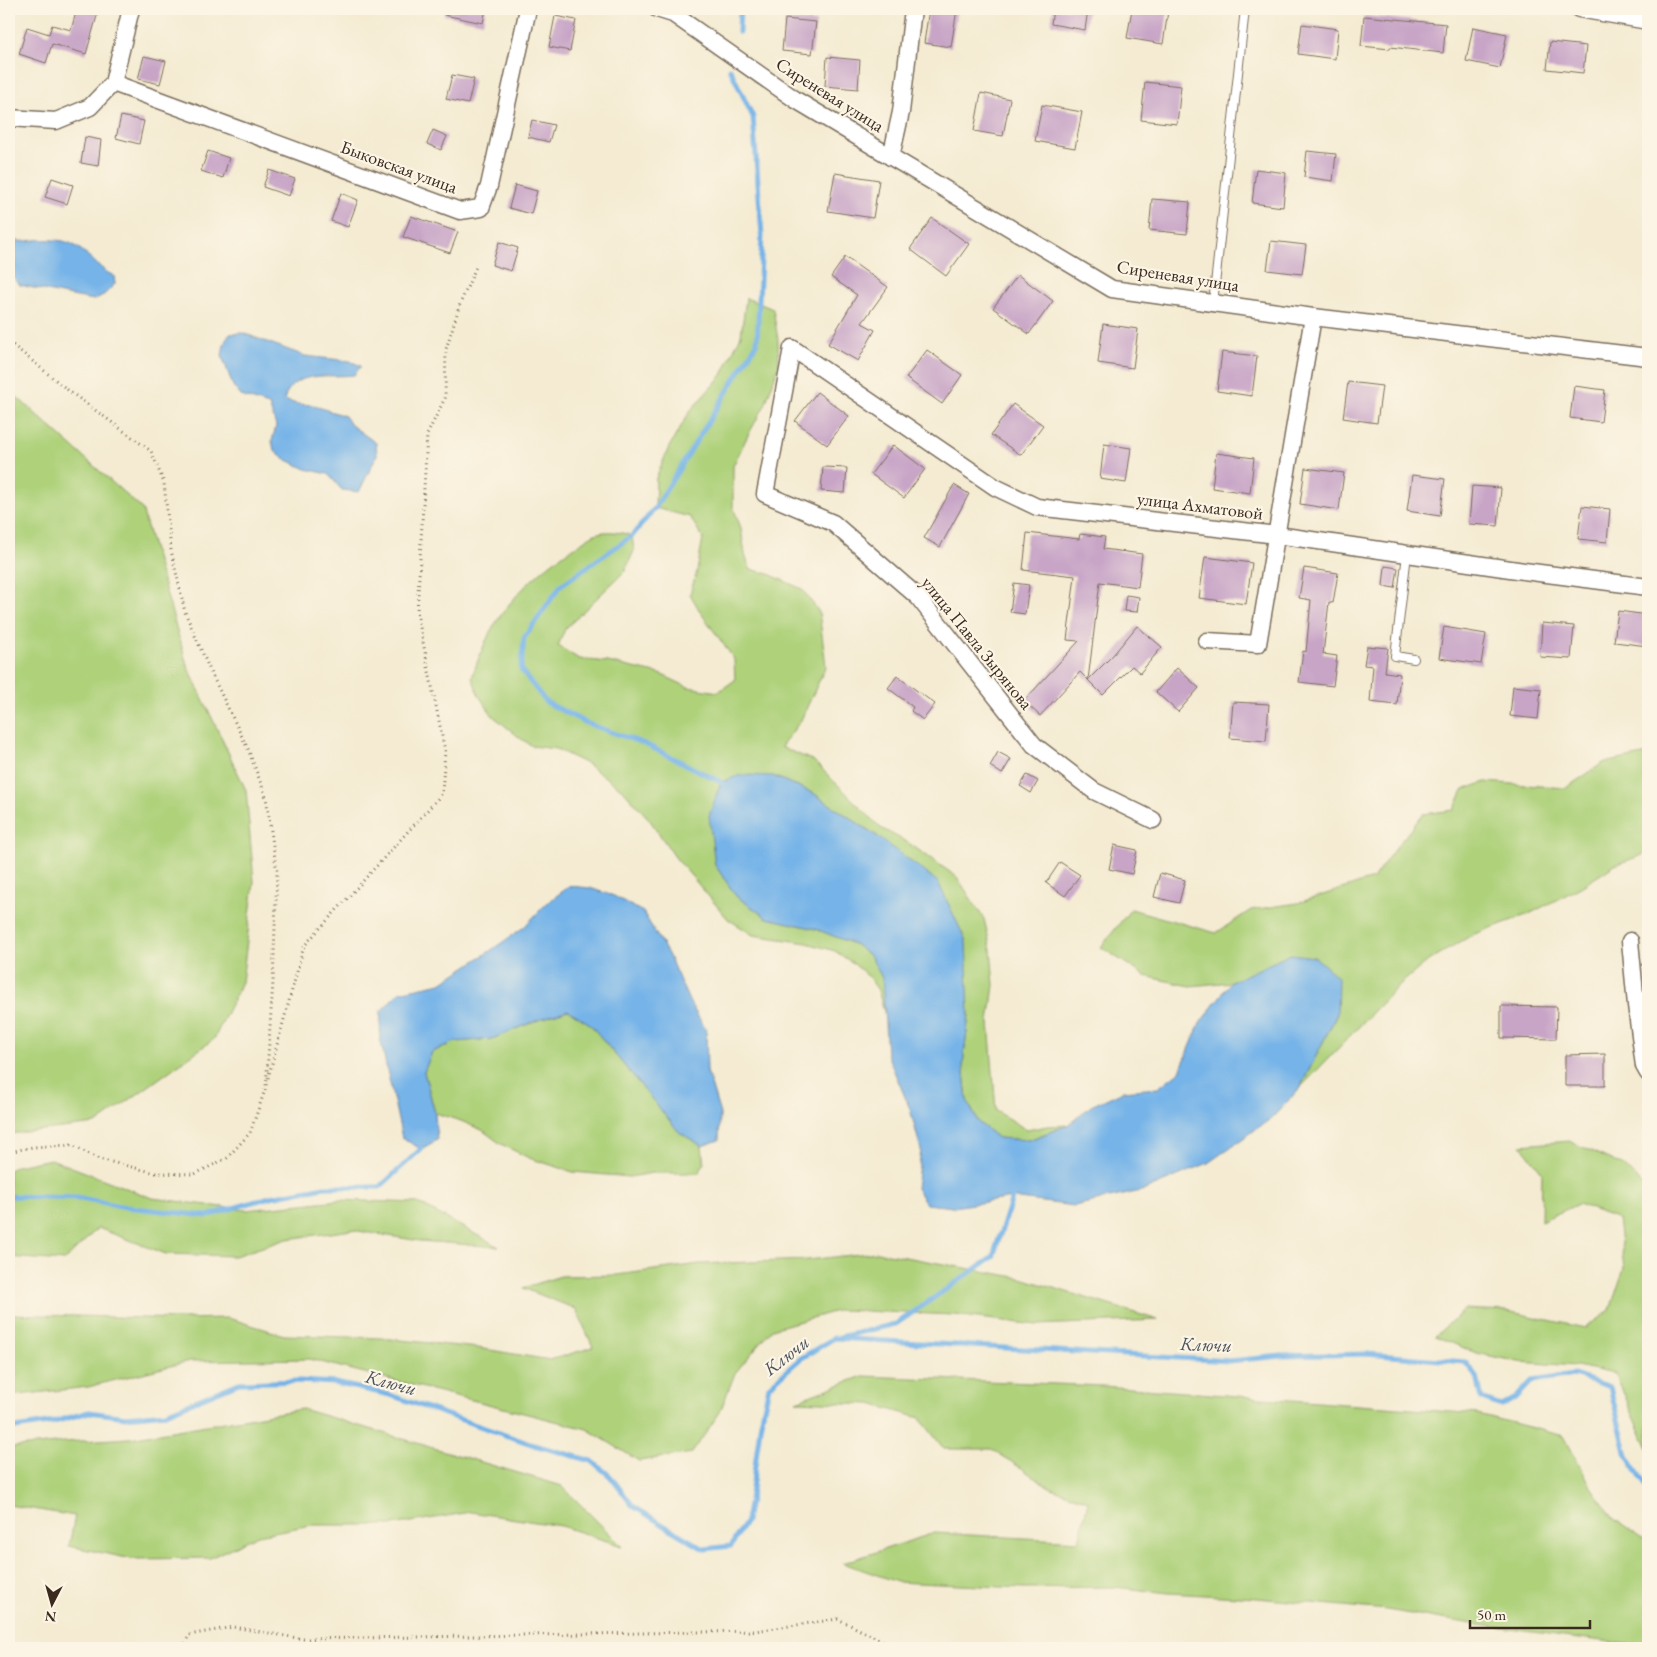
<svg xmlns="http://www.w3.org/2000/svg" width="1657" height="1657" font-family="'EB Garamond',serif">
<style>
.green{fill:#aed17a;stroke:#747e4c}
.water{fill:#75b3e8;stroke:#586e83}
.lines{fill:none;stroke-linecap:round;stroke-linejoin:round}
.stream{stroke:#75b3e8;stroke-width:5}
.building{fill:#c8a5c7}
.service-casing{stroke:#7c6e5d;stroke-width:10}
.minor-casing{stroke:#7c6e5d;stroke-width:19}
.path{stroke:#7c6e5d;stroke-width:3;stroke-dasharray:1 4;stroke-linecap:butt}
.service{stroke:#fff;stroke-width:8}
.minor{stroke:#fff;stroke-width:16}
.labels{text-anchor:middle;stroke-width:4.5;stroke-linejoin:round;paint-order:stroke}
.street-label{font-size:18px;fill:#3b2a1e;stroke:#fcf5e5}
.water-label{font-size:19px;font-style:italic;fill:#4c535b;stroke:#fcf5e5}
</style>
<rect width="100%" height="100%" fill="#fcf5e5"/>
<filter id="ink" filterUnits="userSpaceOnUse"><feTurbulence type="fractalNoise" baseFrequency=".02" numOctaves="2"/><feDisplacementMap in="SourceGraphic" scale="10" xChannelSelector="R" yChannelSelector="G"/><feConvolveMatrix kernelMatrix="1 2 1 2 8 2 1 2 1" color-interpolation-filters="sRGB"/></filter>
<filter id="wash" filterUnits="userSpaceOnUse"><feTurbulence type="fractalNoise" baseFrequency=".0096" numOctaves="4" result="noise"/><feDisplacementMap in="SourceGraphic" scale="20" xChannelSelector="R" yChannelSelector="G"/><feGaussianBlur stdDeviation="1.12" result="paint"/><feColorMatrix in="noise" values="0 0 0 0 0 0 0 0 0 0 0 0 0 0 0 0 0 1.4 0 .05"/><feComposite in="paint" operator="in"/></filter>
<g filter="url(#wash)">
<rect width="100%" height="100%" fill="#f4ebd2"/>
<g class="green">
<path d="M746,298L773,309L778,340L779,365L765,405L748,435L733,466V507L741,528L745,555L750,569L769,574L802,589L819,612L826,666L801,720L781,747L814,761L881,828L910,844L957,877L984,919L991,949L994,985L989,1022L996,1111L1027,1130L1048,1126L1068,1125L1028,1140L998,1138L978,1122L967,1100L963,1064L969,1014L880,838L813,793L773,776L710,816L715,865L736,896L767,918L816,929L856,945L871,957L882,978L885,1015L878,990L868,976L854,964L835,951L807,943L753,935L728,919L675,857L649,819L624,791L587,764L556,749L532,746L520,738L493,716L479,696L472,677C478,660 484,643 493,627C514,593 545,565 578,545C583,541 589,537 595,534C606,530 622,532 632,536L634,551L625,571L565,629L558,646L579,659L607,662L660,674L688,687L718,692L735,680L734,659L701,613L690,594L697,571L703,538L690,517L655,508L656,478L669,447L690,411L722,375L741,335Z"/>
<polygon points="9,390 142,509 187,665 246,790 254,882 242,982 214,1039 96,1124 9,1134"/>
<polygon points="1648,754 1648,853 1615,865 1581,887 1529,914 1472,935 1428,961 1398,986 1300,1088 1337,1014 1291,954 1231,982 1190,986 1145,976 1101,947 1131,909 1216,933 1251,910 1298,903 1373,879 1393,851 1423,814 1454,810 1463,790 1485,782 1566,788 1603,763"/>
<polygon points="568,1010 590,1024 679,1132 702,1146 704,1164 699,1173 652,1173 629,1177 573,1172 529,1158 501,1144 482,1130 461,1121 435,1113 424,1072 432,1052 455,1042 492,1039 538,1020"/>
<polygon points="1569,1141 1624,1166 1648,1190 1648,1448 1615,1374 1577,1366 1519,1362 1476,1353 1435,1336 1465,1309 1507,1311 1585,1328 1610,1310 1624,1268 1618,1219 1578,1204 1541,1221 1542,1172 1521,1145"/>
<polygon points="51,1159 152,1198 246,1210 339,1200 418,1203 499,1247 420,1241 352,1230 287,1239 235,1256 166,1254 98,1228 64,1261 9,1257 9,1170 17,1166"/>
<polygon points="877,1252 1021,1278 1158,1320 1037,1325 954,1315 840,1310 772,1329 735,1373 720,1412 692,1453 639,1461 587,1429 309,1359 190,1361 88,1387 9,1396 9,1314 180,1319 228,1318 284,1335 381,1338 478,1348 550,1360 593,1347 576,1309 523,1288 561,1276 617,1275 699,1264 808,1260"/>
<polygon points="863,1376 1103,1386 1478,1414 1564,1436 1591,1487 1614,1519 1648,1542 1648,1644 1626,1644 1479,1625 1387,1610 1257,1598 1169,1593 1114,1587 1024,1588 897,1582 843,1563 934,1533 1079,1541 1088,1501 1051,1488 992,1449 944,1449 920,1418 871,1404 796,1401"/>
<polygon points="302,1409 562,1486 622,1546 561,1526 471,1512 392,1525 311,1525 258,1535 210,1558 132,1559 69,1546 75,1516 9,1505 9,1448 65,1442 130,1438"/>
</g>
<g class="water">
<path d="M9,238C21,243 23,241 35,240C39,239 59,240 63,241C84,245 95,268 114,276L115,284L105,294L94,300L66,295L20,285L9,273Z"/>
<path d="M243,333L305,356L350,361L361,366L354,375C329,378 292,369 284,400L297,404L312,405L345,416L351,425L376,443L377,455L359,492L342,490L328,474L306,469L287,460L274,450L272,441L276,426L269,405L241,396L233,386L222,356L224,344L229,334Z"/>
<polygon points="741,775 773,776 813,793 880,838 938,882 966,941 969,1014 963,1064 967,1100 978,1122 998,1138 1029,1140 1068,1125 1091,1106 1123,1091 1158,1088 1180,1071 1200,1023 1231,982 1291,954 1315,957 1338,977 1337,1014 1300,1088 1272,1118 1208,1163 1145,1190 1074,1206 1012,1198 953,1207 926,1204 916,1188 921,1150 910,1109 887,1054 882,978 871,957 856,945 816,929 767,918 736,896 715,865 709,816 721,782"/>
<polygon points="570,886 590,888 614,896 643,912 668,954 690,1003 706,1030 707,1071 720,1114 719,1140 702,1146 679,1132 590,1024 568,1010 538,1020 492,1039 455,1042 432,1052 424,1072 435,1113 437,1140 421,1149 402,1138 380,1038 381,1011 399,992 441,983 490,951 524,927 548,902"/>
</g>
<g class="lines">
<g class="stream">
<polyline points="739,32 740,9"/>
<polyline points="721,782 645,744 586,723 546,702 521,670 524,638 561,585 632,536 655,508 757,343 762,235 753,117 730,69"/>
<polyline points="9,1196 81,1198 126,1207 207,1216 270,1197 325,1187 380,1187 421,1149"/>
<polyline points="840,1337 896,1324 993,1257 1012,1198"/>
<polyline points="9,1429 54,1422 89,1412 126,1417 166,1413 239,1383 299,1381 335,1383 390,1395 534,1445 592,1461 610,1476 633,1506 670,1529 704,1549 731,1546 746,1521 752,1489 760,1427 769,1386 800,1359 834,1338 1229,1361 1282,1356 1366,1354 1465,1362 1477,1377 1482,1399 1501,1406 1516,1398 1532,1381 1574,1375 1610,1387 1627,1456 1648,1489"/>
</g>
</g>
<g id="blocks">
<g class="building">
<polygon points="77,9 99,9 86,54 52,44 46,63 19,54 27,27 49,34 52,25 71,30"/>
<polygon points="445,9 486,9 483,23 444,15"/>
<polygon points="929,9 957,9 951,47 924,43"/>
<polygon points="1053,9 1088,9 1085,30 1051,24"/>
<polygon points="1132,9 1155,9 1168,11 1163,44 1127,38"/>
<polygon points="555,16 576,20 570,51 549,47"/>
<polygon points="1364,16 1446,24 1443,53 1390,47 1390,49 1361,46"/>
<polygon points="785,19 816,22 812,54 782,51"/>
<polygon points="1302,24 1338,29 1335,59 1298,54"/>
<polygon points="1473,27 1507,34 1500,68 1466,61"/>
<polygon points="1550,42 1586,46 1583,73 1547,69"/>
<polygon points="144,56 166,61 160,84 138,79"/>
<polygon points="827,57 860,60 858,89 825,86"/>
<polygon points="452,75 474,79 468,104 446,99"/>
<polygon points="1145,82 1181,86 1177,124 1141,120"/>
<polygon points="981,93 1010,99 1003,136 974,131"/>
<polygon points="1042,105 1082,112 1075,148 1035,141"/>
<polygon points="121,116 144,121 139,144 116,138"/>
<polygon points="532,120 554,125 549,142 528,137"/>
<polygon points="433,130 447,136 441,150 427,144"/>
<polygon points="85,137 101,140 98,166 81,163"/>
<polygon points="208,151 229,158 223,178 201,171"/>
<polygon points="1307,151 1336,154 1333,181 1304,177"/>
<polygon points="1256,169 1286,173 1283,207 1252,203"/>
<polygon points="269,170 295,179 289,196 263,187"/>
<polygon points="835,173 879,180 873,218 828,211"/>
<polygon points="52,178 73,185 67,204 45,197"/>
<polygon points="515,185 537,191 531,214 509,208"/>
<polygon points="341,193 358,200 348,227 331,221"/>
<polygon points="1152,199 1190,202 1187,234 1149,230"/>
<polygon points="411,216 458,232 450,253 403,237"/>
<polygon points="932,218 969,244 946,276 910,249"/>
<polygon points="1271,241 1306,245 1302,274 1267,270"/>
<polygon points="499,242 518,248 511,271 492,265"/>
<polygon points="845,257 888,287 862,323 875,330 858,361 828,344 857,295 831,277"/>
<polygon points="1018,275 1053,301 1029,334 993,308"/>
<polygon points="1103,324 1138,329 1133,368 1098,363"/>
<polygon points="927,350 962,375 942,404 906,378"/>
<polygon points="1222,352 1257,356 1252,396 1217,391"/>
<polygon points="1348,382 1382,386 1377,423 1343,418"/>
<polygon points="1574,386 1605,390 1601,422 1570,418"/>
<polygon points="817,392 849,416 827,445 795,421"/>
<polygon points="1013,404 1043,425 1021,455 991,435"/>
<polygon points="1104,444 1131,448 1126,483 1100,479"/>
<polygon points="893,445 925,469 904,498 871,474"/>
<polygon points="1216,453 1254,458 1250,493 1212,488"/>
<polygon points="823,467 847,468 845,493 821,491"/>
<polygon points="1305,468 1344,473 1339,510 1300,504"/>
<polygon points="1412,475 1445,479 1440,516 1407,511"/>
<polygon points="954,485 969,494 940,547 924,538"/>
<polygon points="1472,486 1501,488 1498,526 1469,524"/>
<polygon points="1582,506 1610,509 1607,542 1578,539"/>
<polygon points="1027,533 1079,539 1080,534 1105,537 1103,549 1142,554 1138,587 1100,582 1088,680 1113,655 1137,626 1162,647 1140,673 1132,666 1103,695 1080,672 1040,716 1024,701 1079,641 1067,640 1075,576 1023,570"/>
<polygon points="1205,557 1252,563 1246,604 1199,598"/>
<polygon points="1385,566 1398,568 1395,588 1383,586"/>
<polygon points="1304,568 1338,573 1333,603 1329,602 1323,654 1337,656 1333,686 1299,682 1303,651 1306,652 1311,600 1299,598"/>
<polygon points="1014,583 1029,585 1025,614 1010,612"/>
<polygon points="1126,595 1139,597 1137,612 1124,611"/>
<polygon points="1618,611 1648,615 1648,646 1614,642"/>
<polygon points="1542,623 1574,626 1571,659 1540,657"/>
<polygon points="1444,627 1486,634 1481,664 1439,658"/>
<polygon points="1367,646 1388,648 1385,672 1400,674 1397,705 1370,702 1373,666 1364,665"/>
<polygon points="1177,668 1199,688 1178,712 1156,692"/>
<polygon points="897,676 935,704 923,720 911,711 913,707 888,688"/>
<polygon points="1513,686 1541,689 1538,719 1510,716"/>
<polygon points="1233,702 1269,704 1266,741 1230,738"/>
<polygon points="998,752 1011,759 1002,774 990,766"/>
<polygon points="1027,775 1038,781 1031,793 1020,786"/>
<polygon points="1114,845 1137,850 1132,874 1109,869"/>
<polygon points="1060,862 1080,875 1065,896 1046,883"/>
<polygon points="1160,873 1185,880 1179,903 1154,897"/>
<polygon points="1501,1006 1557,1007 1556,1039 1501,1038"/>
<polygon points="1605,1054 1605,1086 1565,1086 1565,1055"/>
</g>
</g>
</g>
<g filter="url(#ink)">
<use href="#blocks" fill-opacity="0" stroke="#7c6e5d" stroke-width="1"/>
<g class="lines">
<g class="service-casing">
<g id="service">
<polyline points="1213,303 1245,9"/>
<polyline points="1407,554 1395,656 1414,659"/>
</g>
</g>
<g class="minor-casing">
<g id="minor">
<polyline points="657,9 673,14 796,100 1112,289 1313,317 1648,357"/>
<polyline points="1579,9 1648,21"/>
<polyline points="113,83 460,211 481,208 489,186 528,9"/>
<polyline points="9,118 56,121 90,107 113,83 131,9"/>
<polyline points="891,157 901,112 913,9"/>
<polyline points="1207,641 1258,644 1313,317"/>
<polyline points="1153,820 1094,791 1034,745 918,597 833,523 765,494 792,348 995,487 1037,507 1277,535 1524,571 1648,587"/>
<polyline points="1630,941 1636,1005 1644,1066 1648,1073"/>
</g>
</g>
<g class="path">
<polyline points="9,342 69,391 151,451 164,483 171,550 185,612 211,673 248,749 266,797 277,872 273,982 266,1087 250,1133 227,1158 195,1174 156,1173 99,1159 72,1145 33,1147 9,1152"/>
<polyline points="268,1078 304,946 442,794 445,751 417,612 427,435 445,398 446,349 460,304 476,267"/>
<polyline points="183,1648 189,1635 233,1627 303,1639 755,1631 838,1619 897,1648"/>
</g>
<use href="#service" class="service"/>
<use href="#minor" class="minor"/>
</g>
</g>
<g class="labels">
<g class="street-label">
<text transform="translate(830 95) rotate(32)" y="6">Сиреневая улица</text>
<text transform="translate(399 167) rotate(20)" y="6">Быковская улица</text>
<text transform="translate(1178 276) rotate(9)" y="6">Сиреневая улица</text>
<text transform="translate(1200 506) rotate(7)" y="6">улица Ахматовой</text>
<text transform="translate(977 643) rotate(51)" y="6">улица Павла Зырянова</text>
</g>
<g class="water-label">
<text transform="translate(1206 1344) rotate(2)" y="7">Ключи</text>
<text transform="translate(786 1355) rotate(-38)" y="7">Ключи</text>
<text transform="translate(391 1382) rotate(15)" y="7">Ключи</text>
</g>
</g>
<rect width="1657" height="1657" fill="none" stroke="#fcf5e5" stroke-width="30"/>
<g transform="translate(52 1604) rotate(186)" stroke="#fcf5e5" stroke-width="4" paint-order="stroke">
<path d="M0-4L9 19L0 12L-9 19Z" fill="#3b2a1e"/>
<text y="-8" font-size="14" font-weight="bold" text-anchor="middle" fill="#3b2a1e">N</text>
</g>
<path d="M1470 1620v8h120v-8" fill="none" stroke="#3b2a1e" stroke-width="2.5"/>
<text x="1477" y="1620" font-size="15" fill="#3b2a1e" stroke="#fcf5e5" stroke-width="4" paint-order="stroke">50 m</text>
</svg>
